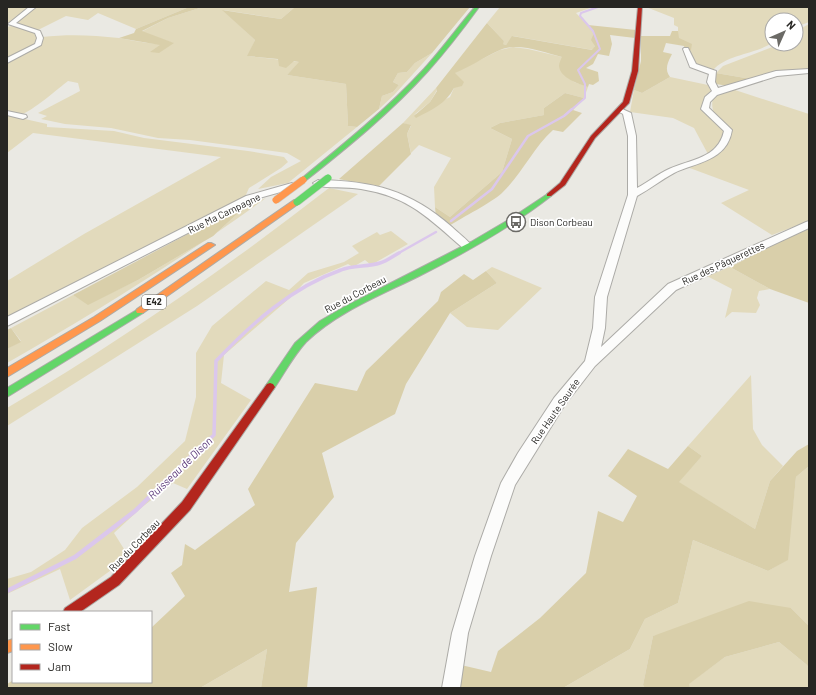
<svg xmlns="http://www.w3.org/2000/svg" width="816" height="695" font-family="Barlow,sans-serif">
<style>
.green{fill:#e2dabc}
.forest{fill:#d9cfaa}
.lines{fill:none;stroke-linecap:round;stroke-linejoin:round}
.stream-far3{stroke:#dbc7ec;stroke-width:2}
.stream-far2{stroke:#dbc7ec;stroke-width:2.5}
.stream-far1{stroke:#dbc7ec;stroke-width:3.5}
.stream{stroke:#dbc7ec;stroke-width:4.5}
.street-casing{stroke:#acaba7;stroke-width:2}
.fast-casing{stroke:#acaba7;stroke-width:2}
.slow-casing{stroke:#acaba7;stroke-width:2}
.jam-casing{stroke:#acaba7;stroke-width:2}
.street{fill:#fcfcfb;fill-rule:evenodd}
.fast{fill:#63d668;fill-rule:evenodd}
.slow{fill:#ff974d;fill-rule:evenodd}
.jam{fill:#b3261e;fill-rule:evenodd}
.fast-bridge-casing{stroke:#c8c7c4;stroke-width:8;stroke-linecap:butt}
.slow-bridge-casing{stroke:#c8c7c4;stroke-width:8;stroke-linecap:butt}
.fast-bridge{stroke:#63d668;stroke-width:7}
.slow-bridge{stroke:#ff974d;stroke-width:7}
.labels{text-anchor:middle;stroke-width:3.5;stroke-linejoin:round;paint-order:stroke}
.shield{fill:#fff;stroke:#686765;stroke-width:1}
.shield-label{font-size:9px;font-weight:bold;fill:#272623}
.street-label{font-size:10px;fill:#272623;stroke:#fff}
.poi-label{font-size:10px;fill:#272623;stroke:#fff;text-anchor:start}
.water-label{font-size:11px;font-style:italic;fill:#5a3779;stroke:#fff}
</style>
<rect width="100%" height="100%" fill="#eae9e3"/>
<g class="green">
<polygon points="7,7 31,7 10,24 7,23"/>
<polygon points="35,7 189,7 136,29 98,13 88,20 66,16 38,30 16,24 17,22"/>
<path d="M203,7H295L281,19L223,10L255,40L248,56L300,62L287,75L346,84L348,126L357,127L288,183L258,189L271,177L301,161L287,153L190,140L158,138L111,128L65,124L41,119L47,116L38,113L80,91L78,83L68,81C59,88 31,112 22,114C18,115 12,112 7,111V63L40,45L42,37C68,34 93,35 119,38C137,41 155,46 173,43L141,32L168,18Z"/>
<path d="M500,7L590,8L576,13C585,23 602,35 593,50L513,36L506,45L502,44L504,41L487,23Z"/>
<path d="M646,7H809V22L796,27V20H772V43C753,55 727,54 712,71C698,66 693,65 689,50H691L678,38V27L674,25V18Z"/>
<polygon points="809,24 809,70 780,70 751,79 716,73 723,66 780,44 796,44 796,31"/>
<polygon points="11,26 36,32 38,39 36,46 7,61 8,50 7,50 7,27"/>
<polygon points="513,47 528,49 562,57 574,82 588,87 584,98 565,93 544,108 544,115 500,123 490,128 512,139 502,172 450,217 435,207 434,187 451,158 419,145 411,153 407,134 411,126 403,123 436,88 437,90 430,102 414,115 450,97 454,88 454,73 500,50"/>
<polygon points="432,53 394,95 379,109 382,96 393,92 399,85 393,82 398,73 407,72 415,63"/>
<polygon points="670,77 708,85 711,91 704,104 725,129 726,137 709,156 694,128 673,118 630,112 634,90 642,93"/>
<path d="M732,89L809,114V221L772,235L721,203L749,190L687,167C713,159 719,158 732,133C721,120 709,116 713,97L723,90Z"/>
<polygon points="7,115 47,124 47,127 114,131 144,138 248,151 284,157 288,162 281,168 249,188 245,197 7,320 7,281 84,234 221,157 33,133 7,153"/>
<path d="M329,188L358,194L197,306L7,426V408C119,342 226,268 329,188Z"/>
<path d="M266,198C183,258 96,312 7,363V349L21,341L11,328L73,295L88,304L138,280L213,236L246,206Z"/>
<polygon points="391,231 408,244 371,265 365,260 353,267 348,264 304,283 290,298 224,355 221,383 251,400 187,489 173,483 141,508 114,533 129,557 70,600 60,569 7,594 7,579 31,572 65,550 82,528 137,487 185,441 196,397 196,353 212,326 266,281 289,290 308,273 344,262 359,253 352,246 377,232 380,235"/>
<polygon points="492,267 542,288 498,330 467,327 450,313 497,283 486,271"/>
<polygon points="730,267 770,289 759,291 757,298 760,305 756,313 732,312 725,318 732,289 707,276"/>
<polygon points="751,375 753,429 762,445 783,466 770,481 755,529 678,482 702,456 688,446"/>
<polygon points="809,466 809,626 791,608 653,636 643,685 645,688 563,688 630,649 645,619 678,603 693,540 768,571 787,560 796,477"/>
<polygon points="779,642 807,665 809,669 809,688 690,688 688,684 725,657"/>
<polygon points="267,649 261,688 200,688"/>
</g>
<g class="forest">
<polygon points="189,7 203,7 168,18 142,31 174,43 159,53 150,52 160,45 119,38 134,33 136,29"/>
<polygon points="295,7 470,7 432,53 415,63 407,72 398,73 393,82 399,85 393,92 382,96 379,109 357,127 348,126 346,84 287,75 299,62 294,61 286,68 279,66 278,59 247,56 255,40 222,10 281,19"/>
<path d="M487,23L504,41L503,44L506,45L512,36L592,50L595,46L591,40L594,33L588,25L636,30L635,38L610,35L612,44L609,56L598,54L593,64L586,68L598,72L599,81L593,85L589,84L588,87C579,84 560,78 559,66C559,63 561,59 562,57C543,52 518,42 500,50C484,57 470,67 455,73L464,82L462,86L454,88C446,104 431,110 416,118L414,116L430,102L437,91L436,88Z"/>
<path d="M672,31H678L679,38L692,44L691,50H685L684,46L666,43L663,52L672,54C668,62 664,69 670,77L642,93L634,90L641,61V36H670Z"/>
<polygon points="716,73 751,79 728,86 716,84"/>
<path d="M565,93L584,98L573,110L582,113L563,132L553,130C533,148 522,174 502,193C491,203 463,217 449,226L436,217L435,207L450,217L502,172L512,139L490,128L500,123L544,115V108Z"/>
<polygon points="403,123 411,125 407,134 411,154 378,187 339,179"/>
<polygon points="246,206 213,236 138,280 88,305 73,295 235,209"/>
<polygon points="809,229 809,303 770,289 730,267 788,237"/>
<polygon points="486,271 497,283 450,313 406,384 395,414 322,453 334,497 296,543 289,592 317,587 307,688 261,688 267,649 200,688 7,688 7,684 12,681 13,677 13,682 151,682 151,628 185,596 171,573 182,565 185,544 195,550 255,505 248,489 315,383 357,391 366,371 438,301 441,292 464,274 473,280"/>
<polygon points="11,328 21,342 7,349 7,330"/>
<polygon points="809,444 809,466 796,477 788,560 768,571 693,540 678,603 645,619 630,649 563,688 461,688 461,665 491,672 498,651 540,618 586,573 598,511 623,522 637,496 608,476 628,449 668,469 688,446 702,456 679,482 755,529 770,481 797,451"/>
<polygon points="749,601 791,608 809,626 809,669 807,665 779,642 725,657 689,684 690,688 645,688 643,685 653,636"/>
</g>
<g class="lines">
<polyline class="stream-far3" points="571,110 585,98 585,84 578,70 600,49 593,31 580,16 581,13 598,7"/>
<g class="stream-far2">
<polyline points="451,221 492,189 528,136 564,116 572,109"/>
<polyline points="397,254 436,232"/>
</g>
<path class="stream-far1" d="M204,444L214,435L216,361C251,324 292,287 341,270C353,265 368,267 380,263C387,261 393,256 399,253"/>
<polyline class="stream" points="7,591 75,557 135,511 205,443"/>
<g class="street-casing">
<g id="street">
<polygon points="29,7 36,7 16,23 40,31 43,38 41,45 7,63 7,58 35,44 37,38 35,33 8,24"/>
<path d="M684,48H688L696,64L716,71L715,82L718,88L776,71L809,69V73L777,76L717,95L710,102L709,108L732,130C727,161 697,162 674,173C661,180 650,189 637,196L607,297L605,328L601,347L668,284L806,222L809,221V228L676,290L595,366L564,406L515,485L491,556L468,633L460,688H442L452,633L475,556L501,483L518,453L554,398L585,361L593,328L595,297L628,195V136L623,114L616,110L620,108L631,113L636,136L637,188C648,182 658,174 669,169C690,159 718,159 724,131L701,109L705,97L712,91L707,82L709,74L690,67L683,49Z"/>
<polygon points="7,111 26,115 27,117 23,119 7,115"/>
<path d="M318,180C373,181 410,190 452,227C458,233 467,239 472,246L471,248H463C428,218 410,197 361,189C346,186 329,189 315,185L313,183Z"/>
<polygon points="292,183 297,186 295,188 252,200 7,326 7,317 246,196"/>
</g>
</g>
<g class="fast-casing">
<g id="fast">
<path d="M475,7H479C463,29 446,51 428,71C391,112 348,147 305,181H301V179C344,144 387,109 424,69C442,49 458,27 475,7Z"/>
<path d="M549,193L551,194V196C510,228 465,253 419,276C381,295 337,312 306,342C293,356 284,374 273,390H267L265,387L267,384L295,343L320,321L344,307L471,242L510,219Z"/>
<polygon points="140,308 144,311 143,313 7,397 7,388"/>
</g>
</g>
<g class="slow-casing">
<g id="slow">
<polygon points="294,200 297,200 301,202 143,313 137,313 136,311 137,309"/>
<polygon points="208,243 211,243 215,245 100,321 7,377 7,368 94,317"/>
<polygon points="13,639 13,651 7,653 7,641"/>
</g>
</g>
<g class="jam-casing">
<g id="jam">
<polygon points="638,7 642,7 638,71 629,103 595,138 565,185 551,196 547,196 547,194 560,183 591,136 623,102 632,71"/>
<polygon points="270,383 273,384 275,387 273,390 190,510 119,585 80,612 63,612 65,608 111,577 182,502 267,384"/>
</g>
</g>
<use href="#street" class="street"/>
<use href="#fast" class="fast"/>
<use href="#slow" class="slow"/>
<use href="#jam" class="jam"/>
<g class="fast-bridge-casing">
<polyline id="fast-bridge" points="297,202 328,178"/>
</g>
<g class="slow-bridge-casing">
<polyline id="slow-bridge" points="276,200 303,180"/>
</g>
<use href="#fast-bridge" class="fast-bridge"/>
<use href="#slow-bridge" class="slow-bridge"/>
</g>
<defs>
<g id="bus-ring" transform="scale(1)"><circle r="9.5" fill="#fff" stroke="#6b6a66" stroke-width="1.5"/><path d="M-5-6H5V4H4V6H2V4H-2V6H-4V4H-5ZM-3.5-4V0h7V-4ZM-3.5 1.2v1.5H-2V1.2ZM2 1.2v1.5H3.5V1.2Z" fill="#6b6a66"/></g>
</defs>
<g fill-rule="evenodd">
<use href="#bus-ring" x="516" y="222"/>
</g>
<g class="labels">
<rect class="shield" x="142" y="295" width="24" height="14" rx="3"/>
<g class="shield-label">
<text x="154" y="305">E42</text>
</g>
<g class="street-label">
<text transform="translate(224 213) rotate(-26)" y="4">Rue Ma Campagne</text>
<text transform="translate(723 263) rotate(-25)" y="4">Rue des Pâquerettes</text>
<text transform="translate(355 294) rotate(-28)" y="4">Rue du Corbeau</text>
<text transform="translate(555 411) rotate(-55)" y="4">Rue Haute Saurée</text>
<text transform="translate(134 545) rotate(-46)" y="4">Rue du Corbeau</text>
</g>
<g class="poi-label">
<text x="530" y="226">Dison Corbeau</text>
</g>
<g class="water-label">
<text transform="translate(180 468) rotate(-44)" y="4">Ruisseau de Dison</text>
</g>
</g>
<rect width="816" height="695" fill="none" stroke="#272623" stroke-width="16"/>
<rect x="12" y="611" width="140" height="72" fill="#ffffff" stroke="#a9a8a7"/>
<rect x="20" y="624" width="20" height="6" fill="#63d668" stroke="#a9a8a7"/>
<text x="48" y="631" font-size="12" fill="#272623">Fast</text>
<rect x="20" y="644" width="20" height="6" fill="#ff974d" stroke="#a9a8a7"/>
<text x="48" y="651" font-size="12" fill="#272623">Slow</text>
<rect x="20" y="664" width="20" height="6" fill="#b3261e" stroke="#a9a8a7"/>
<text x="48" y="671" font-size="12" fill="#272623">Jam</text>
<g transform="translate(784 32) rotate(45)"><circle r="19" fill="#ffffff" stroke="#a9a8a7"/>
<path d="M0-3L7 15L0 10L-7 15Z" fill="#6b6a66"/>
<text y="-6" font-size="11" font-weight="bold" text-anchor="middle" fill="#272623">N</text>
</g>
</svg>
